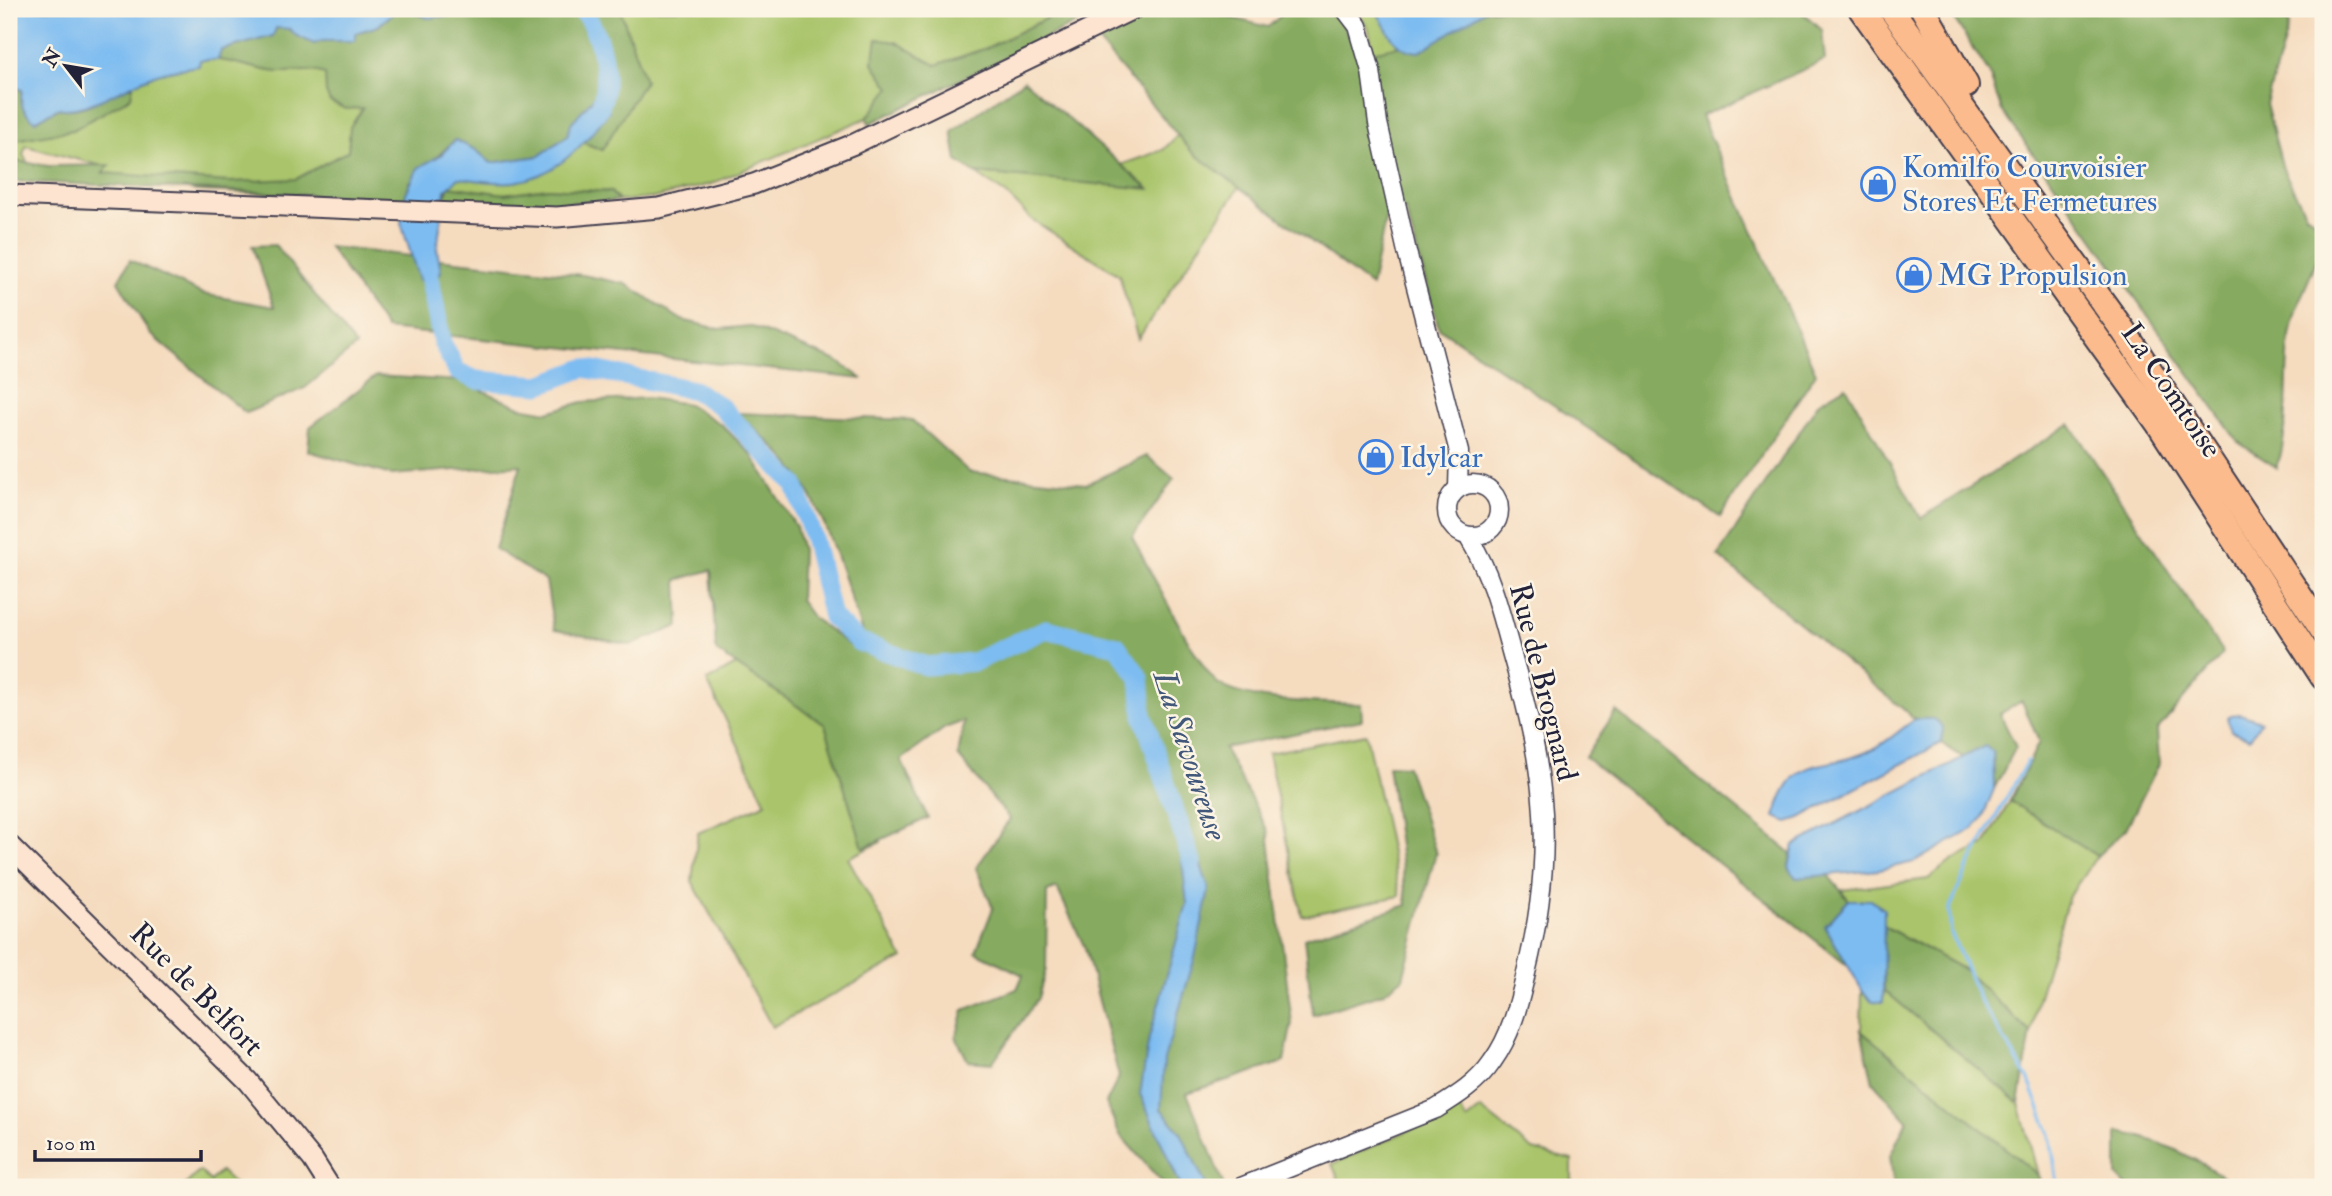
<svg xmlns="http://www.w3.org/2000/svg" width="2332" height="1196" font-family="'IM FELL Double Pica',serif">
<style>
.green{fill:#a9c46a;stroke:#667352;stroke-width:2}
.forest{fill:#86aa5e;stroke:#54664c;stroke-width:2}
.water{fill:#7dbcf1;stroke:#506f96;stroke-width:2}
.lines{fill:none;stroke-linecap:round;stroke-linejoin:round}
.stream{stroke:#7dbcf1;stroke-width:3.5}
.river{stroke:#7dbcf1;stroke-width:19}
.tertiary-casing{stroke:#423e4f;stroke-width:21}
.secondary-casing{stroke:#423e4f;stroke-width:23}
.motorway-casing{stroke:#423e4f;stroke-width:28}
.tertiary{stroke:#fff;stroke-width:18}
.secondary{stroke:#fde4d1;stroke-width:19}
.motorway{stroke:#fbbb8c;stroke-width:24}
.labels{text-anchor:middle;stroke-width:5;stroke-linejoin:round;paint-order:stroke}
.shop-label{font-size:30px;fill:#366cbe;stroke:#fcf5e5;text-anchor:start}
.street-label{font-size:30px;fill:#22223b;stroke:#fcf5e5}
.water-label{font-size:32px;font-style:italic;fill:#42587b;stroke:#fcf5e5}
</style>
<rect width="100%" height="100%" fill="#fcf5e5"/>
<filter id="ink" filterUnits="userSpaceOnUse"><feTurbulence type="fractalNoise" baseFrequency=".0143" numOctaves="2"/><feDisplacementMap in="SourceGraphic" scale="14" xChannelSelector="R" yChannelSelector="G"/><feConvolveMatrix kernelMatrix="1 2 1 2 8 2 1 2 1" color-interpolation-filters="sRGB"/></filter>
<filter id="wash" filterUnits="userSpaceOnUse"><feTurbulence type="fractalNoise" baseFrequency=".00686" numOctaves="4" result="noise"/><feDisplacementMap in="SourceGraphic" scale="28" xChannelSelector="R" yChannelSelector="G"/><feGaussianBlur stdDeviation="1.57" result="paint"/><feColorMatrix in="noise" values="0 0 0 0 0 0 0 0 0 0 0 0 0 0 0 0 0 1.4 0 .05"/><feComposite in="paint" operator="in"/></filter>
<g filter="url(#wash)">
<rect width="100%" height="100%" fill="#f5dcbf"/>
<g class="green">
<polygon points="9,9 1065,9 987,48 936,65 896,42 873,63 891,88 867,118 711,184 654,198 619,201 611,192 548,188 448,201 196,191 138,176 102,173 107,167 26,146 23,155 28,163 9,160"/>
<polygon points="1357,9 1375,9 1399,47 1373,52 1369,30"/>
<polygon points="1178,135 1192,152 1240,186 1138,339 1119,275 1031,219 1006,194 975,173 1148,188 1120,165 1163,150"/>
<polygon points="736,665 830,724 881,842 848,858 903,958 772,1027 692,881 698,833 766,803 707,681"/>
<polygon points="1366,734 1400,896 1302,916 1268,753"/>
<polygon points="2010,801 2097,856 2069,896 2038,999 2031,1033 1963,969 1882,925 1884,910 1871,900 1849,900 1841,890 1928,879 1953,860 1985,845"/>
<polygon points="1862,990 1872,1002 1883,1001 1884,990 2019,1103 2038,1175 1861,1031"/>
<polygon points="1459,1108 1467,1120 1481,1109 1533,1150 1572,1160 1572,1187 1342,1187 1332,1164"/>
<polygon points="200,1171 210,1181 221,1171 238,1187 183,1187"/>
</g>
<g class="forest">
<path d="M398,9H407L428,18L446,16L448,9H620L645,81L602,150L567,136L539,156L491,163L476,150L455,140L410,182L405,199L9,181V160L49,166L110,165L103,173L229,182L296,179L348,151L350,127L363,108L346,109L330,102L326,92L325,74C308,68 295,73 277,72C257,70 238,62 218,60L221,50L273,36L276,28L284,26L314,44L322,41H354V33L378,26Z"/>
<polygon points="1065,9 1105,9 869,124 867,118 890,88 873,63 877,39 896,42 936,65 987,48"/>
<path d="M1288,9C1336,9 1338,11 1358,54C1402,48 1443,33 1480,9H1799L1822,30L1825,60L1701,116L1816,373L1720,517L1439,328L1405,209L1386,217L1371,286L1192,152L1097,40L1146,12L1213,13L1268,27Z"/>
<path d="M1948,9H2261L2289,24L2266,104L2283,169L2306,214L2323,225C2323,259 2303,286 2294,317C2281,366 2293,419 2277,468L2238,442L2001,109L1989,73Z"/>
<polygon points="1024,80 1149,189 975,173 957,161 952,131"/>
<path d="M9,85L23,90C19,105 23,111 35,121L59,108C87,115 107,90 133,86L131,97L73,130L9,141Z"/>
<polygon points="449,186 505,194 548,188 611,192 619,201 531,204 443,200"/>
<polygon points="275,245 356,346 305,388 246,413 150,334 118,281 130,260 203,294 274,307 252,246"/>
<polygon points="329,247 583,275 626,284 682,320 720,329 750,326 837,361 863,379 386,329"/>
<path d="M376,376L461,381L520,407L548,412L582,402L648,398L688,404L722,425L751,454L796,527L802,550L800,600L813,618L849,645L863,635C846,587 829,522 801,479C785,454 759,433 737,413L912,420L969,472L1086,484L1147,456L1174,479L1132,537C1146,562 1201,673 1219,684C1251,704 1324,702 1361,704L1362,720L1224,748L1268,831L1292,1023L1284,1062L1187,1093L1224,1186L1166,1187L1120,1135L1106,1103L1119,1077L1085,948L1057,888L1047,892L1046,969L1038,998L992,1063L968,1061L956,1037L964,1010L1017,989L1023,975L976,952L993,908L976,868L1010,819L958,756L964,721L945,728L901,760L928,818L863,848L825,725L716,651L711,570L677,580L679,626L630,645L554,630L546,581L495,549L521,465L391,475L308,451L310,427Z"/>
<polygon points="1846,386 1921,518 2070,424 2223,653 2157,730 2159,764 2126,829 2097,856 2010,801 2039,742 2022,701 2000,714 2016,747 1994,789 1993,752 1985,747 1964,758 1941,743 1943,728 1935,720 1915,719 1718,556 1819,402"/>
<polygon points="1616,711 1791,853 1789,867 1796,878 1826,873 1849,900 1825,926 1849,967 1585,757"/>
<polygon points="1388,765 1407,766 1436,853 1403,978 1383,993 1313,1015 1304,938 1407,905"/>
<polygon points="1882,925 1963,969 2031,1033 2019,1103 1884,990"/>
<polygon points="1861,1031 2038,1175 2042,1187 1894,1187 1890,1156 1907,1120 1873,1082"/>
<path d="M2117,1132C2157,1138 2189,1155 2224,1177L2220,1187H2127L2117,1176Z"/>
</g>
<g class="water">
<path d="M9,9H448L447,16L428,18L407,9H398L378,26L355,33V41H322L314,44L295,35L290,29L276,28L273,36L221,50L218,60H200L199,66C186,68 172,70 161,73C132,81 86,115 59,108L35,121C23,111 19,105 22,90L9,85Z"/>
<path d="M1375,9H1487L1419,52C1392,50 1388,29 1375,9Z"/>
<path d="M602,88L609,111C587,143 556,177 514,182C497,184 476,180 459,178L445,190L437,249L441,272L431,284L419,280L401,223L406,193L418,168L441,155L455,140L476,150L491,163L539,156L567,136L572,122Z"/>
<polygon points="2240,714 2261,721 2250,738 2231,731 2227,718 2230,715"/>
<path d="M1915,719H1935L1943,728L1941,743L1800,818L1788,822L1775,817C1793,747 1825,775 1875,748C1889,741 1902,728 1915,719Z"/>
<polygon points="1985,746 1993,752 1994,789 1982,819 1973,829 1914,862 1879,870 1796,878 1789,867 1794,845"/>
<polygon points="1179,835 1192,839 1209,889 1195,957 1164,1060 1161,1109 1181,1133 1207,1187 1181,1187 1140,1094 1149,1038 1187,904"/>
<polygon points="1849,900 1871,900 1884,910 1883,1002 1872,1002 1862,990 1825,926"/>
</g>
<g class="lines">
<polyline class="stream" points="2027,761 1968,867 1949,910 1951,933 1980,1001 2028,1078 2050,1135 2058,1187"/>
<g class="river">
<path d="M581,9C601,30 614,87 597,112"/>
<polyline points="426,259 442,342 457,371 476,380 540,385 584,368 694,390 720,406 795,485 813,537 832,617 859,642 926,666 974,662 1046,629 1117,646 1140,678 1143,715 1192,862"/>
</g>
</g>
</g>
<g filter="url(#ink)">
<g class="lines">
<g class="tertiary-casing">
<g id="tertiary">
<polyline points="1345,9 1358,26 1371,71 1378,123 1407,252 1459,452 1458,488"/>
<circle cx="1473" cy="510" r="26"/>
<path d="M1241,1187L1436,1109C1457,1096 1478,1083 1492,1062C1511,1036 1519,1004 1526,973C1556,852 1546,773 1512,655C1500,611 1492,576 1468,536"/>
</g>
</g>
<g class="secondary-casing">
<g id="secondary">
<polyline points="9,195 557,217 659,208 754,184 854,144 1133,9"/>
<polyline points="9,845 248,1081 313,1160 330,1187"/>
</g>
</g>
<g class="motorway-casing">
<g id="motorway">
<polyline points="1861,9 2158,423 2323,677"/>
<polyline points="1891,9 2125,333 2323,631"/>
<polyline points="1923,9 1966,85"/>
</g>
</g>
<use href="#tertiary" class="tertiary"/>
<use href="#secondary" class="secondary"/>
<use href="#motorway" class="motorway"/>
</g>
</g>
<defs>
<g id="shop-ring" transform="scale(1.75)"><circle r="9.5" fill="#fcf5e5" stroke="#3f7fe0" stroke-width="1.5"/><path d="M-5-2.5h2.3a2.7 3.5 0 0 1 5.4 0H5L5.5 6h-11ZM-1.5-2.5h3a1.5 2.3 0 0 0-3 0Z" fill="#3f7fe0"/></g>
</defs>
<g fill-rule="evenodd">
<use href="#shop-ring" x="1878" y="184"/>
<use href="#shop-ring" x="1914" y="275"/>
<use href="#shop-ring" x="1376" y="457"/>
</g>
<g class="labels">
<g class="shop-label">
<text x="1902" y="177">Komilfo Courvoisier<tspan x="1902" dy="34">Stores Et Fermetures</tspan></text>
<text x="1938" y="285">MG Propulsion</text>
<text x="1400" y="467">Idylcar</text>
</g>
<g class="street-label">
<text transform="translate(2172 390) rotate(56)" y="10">La Comtoise</text>
<text transform="translate(1544 682) rotate(76)" y="10">Rue de Brognard</text>
<text transform="translate(197 989) rotate(45)" y="10">Rue de Belfort</text>
</g>
<g class="water-label">
<text transform="translate(1191 755) rotate(72)" y="11">La Savoureuse</text>
</g>
</g>
<rect width="2332" height="1196" fill="none" stroke="#fcf5e5" stroke-width="35"/>
<g transform="translate(66 66) rotate(301)" stroke="#fcf5e5" stroke-width="5" paint-order="stroke">
<path d="M0-5L12 26L0 18L-12 26Z" fill="#22223b"/>
<text y="-10" font-size="19" font-weight="bold" text-anchor="middle" fill="#22223b">N</text>
</g>
<path d="M35 1150v10h166v-10" fill="none" stroke="#22223b" stroke-width="3.5"/>
<text x="46" y="1150" font-size="21" fill="#22223b" stroke="#fcf5e5" stroke-width="5" paint-order="stroke">100 m</text>
</svg>
